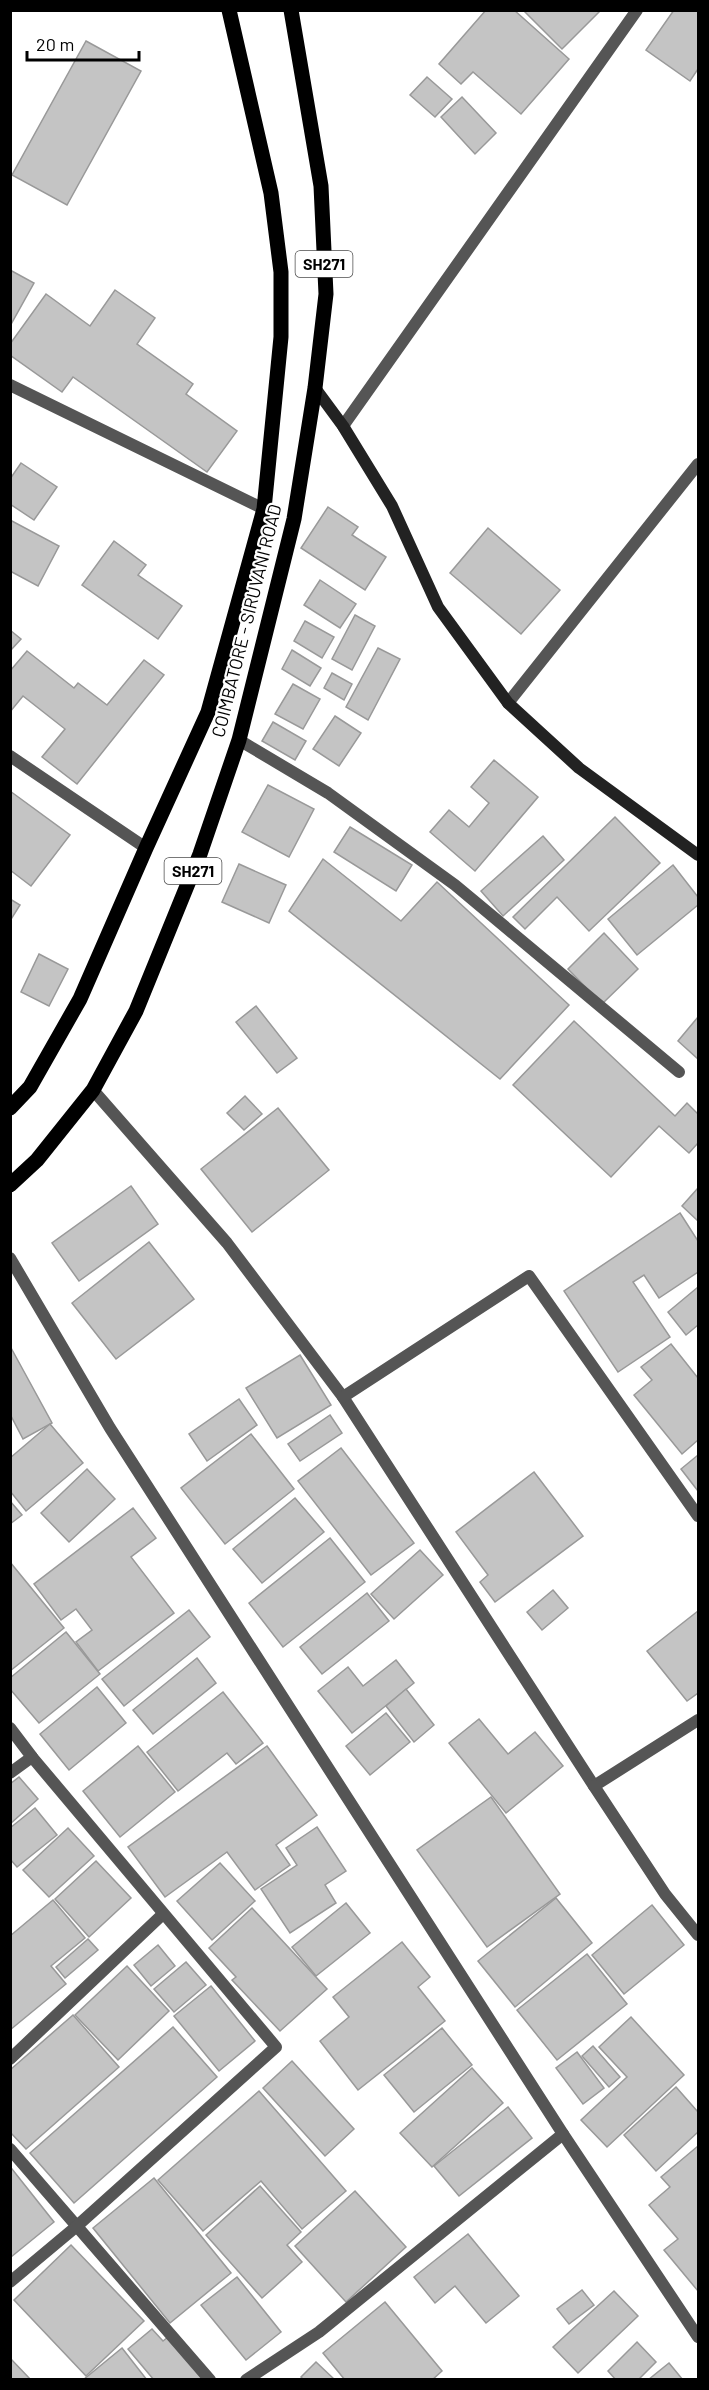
<svg xmlns="http://www.w3.org/2000/svg" width="709" height="2390" font-family="Barlow,sans-serif">
<style>
.building{fill:#c4c4c4;stroke:#999;stroke-width:1.5}
.lines{fill:none;stroke-linecap:round;stroke-linejoin:round}
.street{stroke:#555;stroke-width:12}
.secondary{stroke:#222;stroke-width:12}
.primary{stroke:#000;stroke-width:15}
.labels{text-anchor:middle;stroke-width:4.5;stroke-linejoin:round;paint-order:stroke}
.shield{fill:#fff;stroke:#4c4c4c;stroke-width:1.5}
.shield-label{font-size:16px;font-weight:bold;fill:#000}
.street-label{font-size:18px;fill:#000;stroke:#fff}
</style>
<rect width="100%" height="100%" fill="#fff"/>
<g class="building">
<polygon points="486,10 514,10 569,59 521,114 473,72 461,84 439,64"/>
<polygon points="523,10 601,10 562,49"/>
<polygon points="674,10 698,10 698,69 690,81 646,50"/>
<polygon points="86,41 141,71 67,205 12,175"/>
<polygon points="427,77 452,99 435,117 410,95"/>
<polygon points="462,97 496,133 475,154 441,117"/>
<polygon points="10,270 34,283 10,326"/>
<polygon points="115,290 155,318 137,344 193,384 186,394 237,431 207,472 73,377 62,392 10,355 10,344 46,294 90,326"/>
<polygon points="21,463 57,487 34,520 10,504 10,479"/>
<polygon points="328,507 358,527 352,535 386,557 365,590 301,548"/>
<polygon points="10,520 59,546 38,586 10,571"/>
<polygon points="488,528 560,590 521,634 450,573"/>
<polygon points="114,541 146,565 138,575 182,606 158,639 82,585"/>
<polygon points="320,580 356,604 340,628 304,605"/>
<polygon points="355,615 375,626 352,670 332,659"/>
<polygon points="305,621 334,637 322,658 294,641"/>
<polygon points="10,630 21,639 10,651"/>
<polygon points="378,648 400,659 368,720 346,707"/>
<polygon points="292,650 321,668 310,686 282,669"/>
<polygon points="27,651 74,688 78,683 107,705 144,660 164,675 77,784 42,757 65,729 23,696 10,712 10,671"/>
<polygon points="332,673 352,684 344,700 324,688"/>
<polygon points="293,684 320,699 303,729 275,714"/>
<polygon points="335,716 361,733 339,766 313,749"/>
<polygon points="273,722 306,741 295,760 262,741"/>
<polygon points="494,760 538,797 475,871 430,832 449,810 469,827 489,803 471,787"/>
<polygon points="268,785 314,809 289,857 242,832"/>
<polygon points="10,791 70,835 31,886 10,870"/>
<polygon points="615,817 660,863 589,931 557,897 525,929 513,917"/>
<polygon points="350,827 412,865 396,891 334,852"/>
<polygon points="543,836 564,860 503,916 481,891"/>
<polygon points="323,859 401,921 437,882 569,1005 500,1079 289,911"/>
<polygon points="239,864 286,885 269,923 222,902"/>
<polygon points="673,865 698,897 698,905 637,955 608,919"/>
<polygon points="10,899 20,905 10,921"/>
<polygon points="604,933 638,969 602,1004 568,969"/>
<polygon points="39,954 68,969 49,1006 21,992"/>
<polygon points="256,1006 297,1058 277,1073 236,1022"/>
<polygon points="698,1017 698,1059 678,1041"/>
<polygon points="574,1021 675,1116 687,1103 698,1114 698,1143 689,1153 659,1126 611,1177 513,1085"/>
<polygon points="245,1096 262,1114 244,1130 227,1113"/>
<polygon points="278,1108 329,1170 252,1232 201,1169"/>
<polygon points="131,1186 158,1224 79,1281 52,1243"/>
<polygon points="698,1188 698,1221 682,1206"/>
<polygon points="680,1213 698,1241 698,1272 659,1298 644,1275 633,1282 670,1337 618,1372 564,1291"/>
<polygon points="149,1242 194,1299 116,1359 72,1303"/>
<polygon points="698,1287 698,1325 686,1335 668,1312"/>
<polygon points="671,1344 698,1378 698,1440 682,1454 634,1395 652,1380 641,1367"/>
<polygon points="10,1346 52,1423 23,1439 10,1414"/>
<polygon points="300,1355 331,1405 277,1438 246,1388"/>
<polygon points="239,1399 257,1425 207,1461 189,1434"/>
<polygon points="330,1415 342,1433 300,1461 288,1444"/>
<polygon points="50,1424 83,1463 26,1511 10,1491 10,1458"/>
<polygon points="251,1434 294,1489 225,1544 181,1488"/>
<polygon points="341,1448 414,1543 371,1575 298,1481"/>
<polygon points="698,1455 698,1491 681,1469"/>
<polygon points="87,1469 115,1499 69,1542 41,1513"/>
<polygon points="534,1472 583,1536 495,1602 480,1582 488,1575 456,1532"/>
<polygon points="295,1498 324,1532 262,1583 233,1549"/>
<polygon points="10,1501 22,1515 10,1524"/>
<polygon points="133,1508 156,1538 131,1557 174,1613 98,1671 76,1642 92,1630 76,1609 61,1620 34,1584"/>
<polygon points="330,1538 365,1582 283,1647 249,1603"/>
<polygon points="420,1550 443,1575 394,1619 371,1594"/>
<polygon points="10,1562 64,1628 10,1671"/>
<polygon points="553,1590 568,1608 542,1630 527,1612"/>
<polygon points="367,1593 389,1621 322,1674 300,1647"/>
<polygon points="189,1610 210,1637 124,1706 102,1679"/>
<polygon points="698,1611 698,1693 687,1701 647,1651"/>
<polygon points="66,1632 100,1674 39,1723 10,1689 10,1678"/>
<polygon points="197,1658 216,1683 153,1734 133,1710"/>
<polygon points="396,1660 414,1683 352,1733 318,1691 348,1667 363,1686"/>
<polygon points="97,1687 126,1723 69,1770 40,1734"/>
<polygon points="406,1689 434,1725 414,1742 386,1706"/>
<polygon points="223,1692 263,1743 236,1764 227,1753 178,1791 147,1752"/>
<polygon points="386,1713 410,1742 370,1775 346,1746"/>
<polygon points="479,1719 508,1754 535,1732 563,1766 506,1813 449,1743"/>
<polygon points="138,1746 175,1792 120,1837 83,1791"/>
<polygon points="267,1746 317,1815 276,1845 290,1865 255,1890 227,1852 165,1897 128,1847"/>
<polygon points="19,1777 38,1799 10,1824 10,1784"/>
<polygon points="491,1797 560,1894 487,1947 417,1850"/>
<polygon points="35,1808 57,1835 17,1867 10,1859 10,1828"/>
<polygon points="317,1827 346,1871 325,1885 336,1903 290,1933 261,1889 297,1865 286,1848"/>
<polygon points="68,1828 94,1856 49,1897 23,1870"/>
<polygon points="96,1861 131,1898 89,1937 55,1899"/>
<polygon points="220,1863 255,1901 212,1940 177,1901"/>
<polygon points="556,1898 592,1943 515,2007 478,1961"/>
<polygon points="53,1900 85,1938 51,1966 66,1984 10,2030 10,1936"/>
<polygon points="346,1903 370,1933 316,1976 292,1947"/>
<polygon points="652,1905 684,1945 624,1994 592,1955"/>
<polygon points="252,1908 327,1989 280,2031 232,1980 236,1977 209,1948"/>
<polygon points="88,1939 98,1950 65,1978 56,1967"/>
<polygon points="402,1942 430,1977 418,1987 445,2021 358,2090 320,2041 349,2017 333,1997"/>
<polygon points="158,1945 175,1966 151,1986 134,1965"/>
<polygon points="587,1954 627,2004 557,2060 517,2010"/>
<polygon points="186,1962 206,1985 174,2012 154,1989"/>
<polygon points="127,1966 169,2011 118,2060 75,2015"/>
<polygon points="211,1986 255,2041 219,2071 174,2016"/>
<polygon points="73,2015 119,2067 26,2149 10,2132 10,2070"/>
<polygon points="631,2017 684,2075 607,2147 581,2120 627,2077 599,2047"/>
<polygon points="173,2027 217,2077 74,2203 30,2153"/>
<polygon points="442,2028 472,2065 414,2112 384,2075"/>
<polygon points="593,2046 620,2077 609,2087 582,2056"/>
<polygon points="577,2052 604,2088 583,2104 556,2068"/>
<polygon points="292,2061 354,2129 325,2156 263,2088"/>
<polygon points="472,2068 503,2103 432,2167 400,2133"/>
<polygon points="676,2087 698,2112 698,2132 656,2171 624,2135"/>
<polygon points="259,2091 346,2191 302,2229 261,2181 203,2231 158,2180"/>
<polygon points="508,2107 532,2138 459,2196 434,2166"/>
<polygon points="698,2146 698,2291 664,2250 678,2239 649,2205 670,2187 661,2177"/>
<polygon points="12,2169 54,2222 11,2257 10,2170"/>
<polygon points="154,2178 231,2273 170,2323 93,2228"/>
<polygon points="260,2186 301,2232 287,2245 302,2262 262,2298 206,2235"/>
<polygon points="355,2191 406,2247 346,2302 295,2246"/>
<polygon points="468,2234 519,2296 486,2323 455,2286 435,2303 414,2277"/>
<polygon points="71,2245 144,2321 86,2376 14,2300"/>
<polygon points="237,2277 281,2332 246,2360 201,2305"/>
<polygon points="582,2290 594,2305 569,2324 557,2309"/>
<polygon points="614,2291 638,2316 578,2373 553,2347"/>
<polygon points="385,2302 442,2371 432,2380 345,2380 323,2353"/>
<polygon points="152,2329 163,2341 168,2337 204,2380 154,2380 128,2349"/>
<polygon points="637,2342 656,2362 638,2380 616,2380 608,2371"/>
<polygon points="122,2348 147,2380 83,2380"/>
<polygon points="10,2358 31,2380 10,2380"/>
<polygon points="316,2362 335,2380 304,2380 301,2377"/>
<polygon points="669,2363 683,2380 648,2380"/>
</g>
<g class="lines">
<g class="street">
<polyline points="10,385 264,509"/>
<polyline points="343,426 637,10"/>
<polyline points="508,703 698,464"/>
<polyline points="239,740 328,793 455,885 679,1072"/>
<polyline points="10,756 146,848"/>
<polyline points="93,1090 227,1243 343,1397 594,1786 698,1720"/>
<polyline points="10,1258 110,1428 563,2134 698,2337"/>
<polyline points="343,1397 529,1276 698,1516"/>
<polyline points="10,1728 32,1757 10,1773"/>
<polyline points="594,1786 665,1894 698,1935"/>
<polyline points="10,2059 163,1914"/>
<polyline points="10,2149 210,2380"/>
<polyline points="10,2282 77,2226 276,2047 32,1757"/>
<polyline points="246,2380 319,2332 563,2134"/>
</g>
<polyline class="secondary" points="315,388 343,426 392,506 438,607 508,703 579,768 698,855"/>
<g class="primary">
<polyline points="10,1108 30,1087 80,999 146,848 208,712 264,509 281,337 281,272 271,193 229,10"/>
<polyline points="10,1185 37,1160 93,1090 136,1011 200,854 239,740 294,519 315,388 326,294 321,186 291,10"/>
</g>
</g>
<g class="labels">
<g class="shield">
<rect x="295.5" y="251" width="57" height="26" rx="4.5"/>
<rect x="164.5" y="858" width="57" height="26" rx="4.5"/>
</g>
<g class="shield-label">
<text x="324" y="270">SH271</text>
<text x="193" y="877">SH271</text>
</g>
<g class="street-label">
<text transform="translate(247 621) rotate(-76)" y="6">COIMBATORE - SIRUVANI ROAD</text>
</g>
</g>
<rect width="709" height="2390" fill="none" stroke="#000000" stroke-width="24"/>
<path d="M27 51v9h112v-9" fill="none" stroke="#000000" stroke-width="3"/>
<text x="36" y="51" font-size="18" fill="#000000" stroke="#ffffff" stroke-width="4.5" paint-order="stroke">20 m</text>
</svg>
